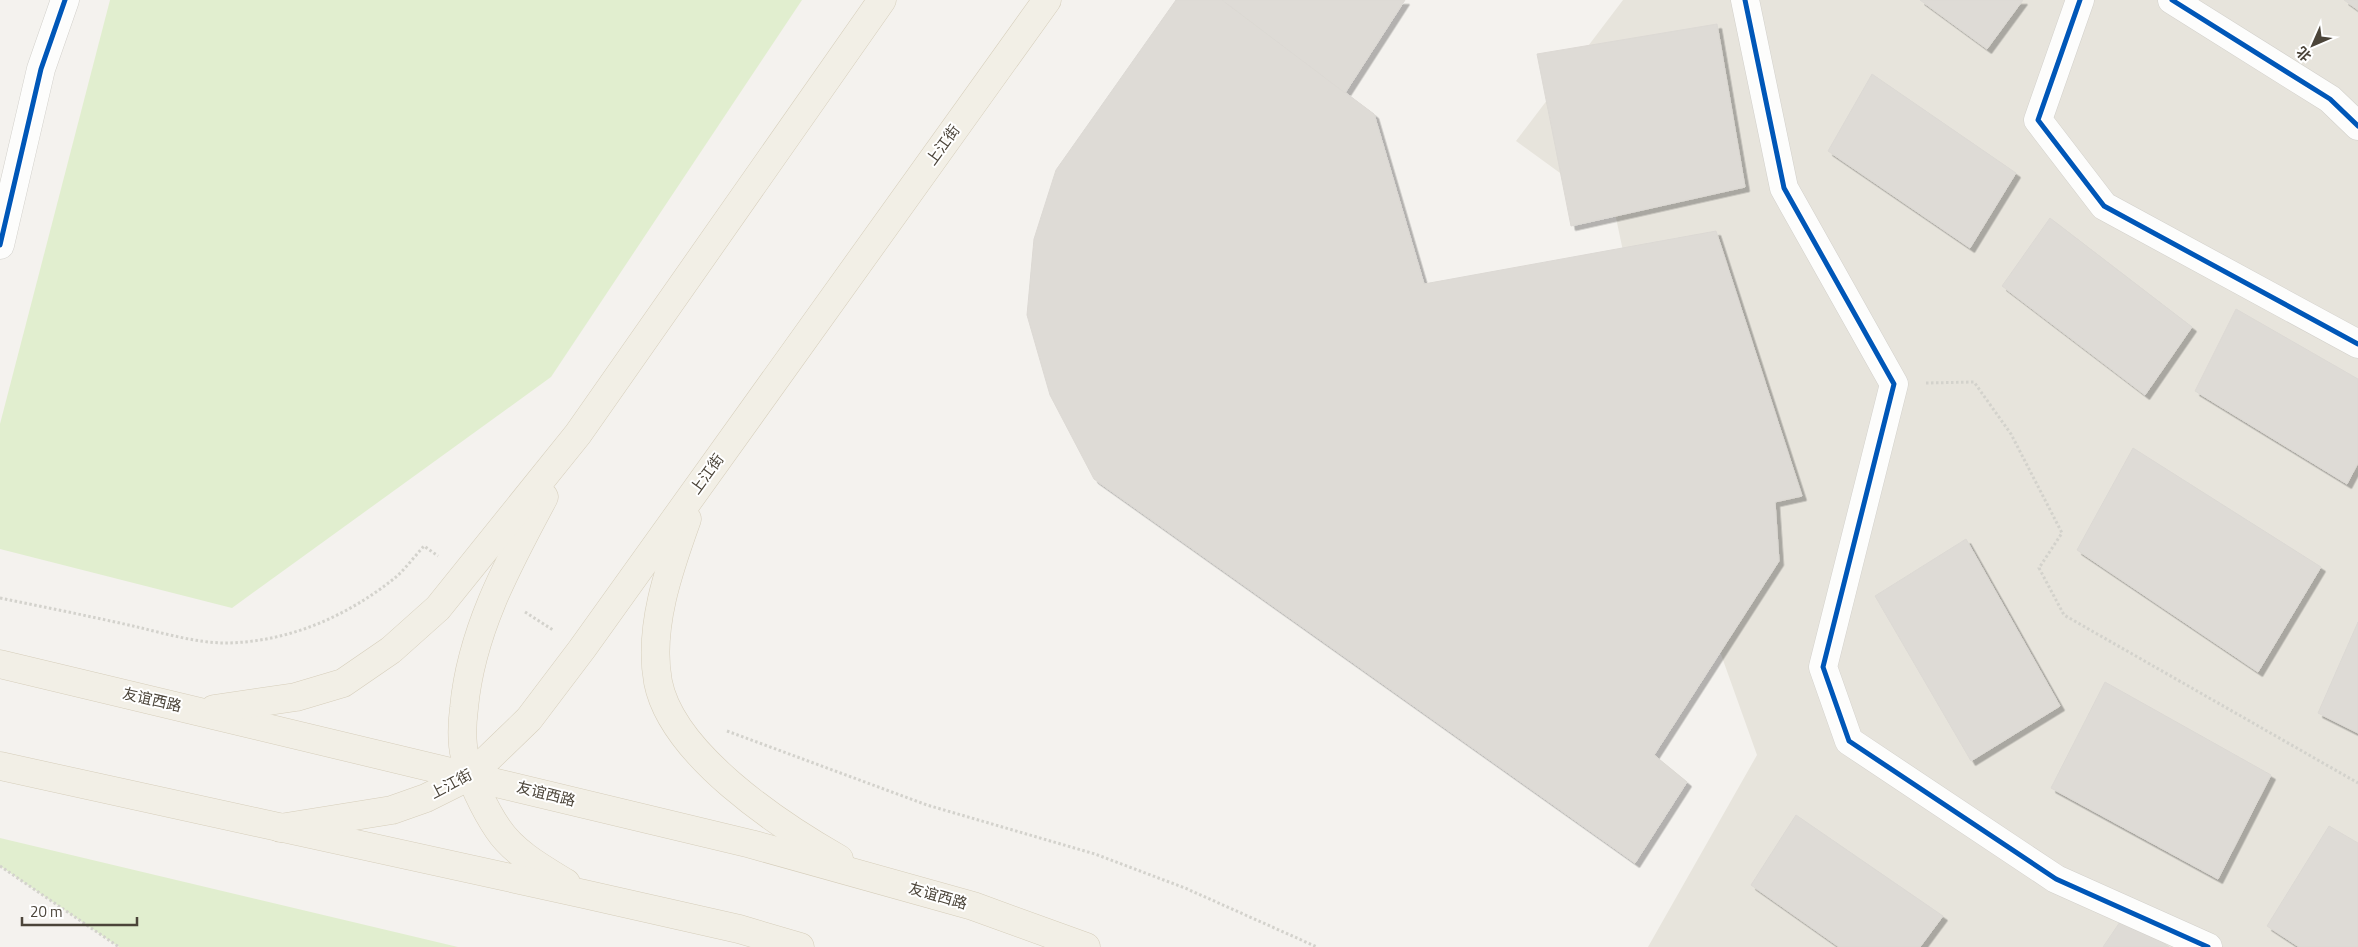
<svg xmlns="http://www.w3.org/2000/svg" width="2358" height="947" font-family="'Titillium Web','Noto Sans SC',sans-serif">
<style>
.residential{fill:#e7e4dc}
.green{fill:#e1eecf}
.building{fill:#dedbd6;stroke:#dcd9d4;filter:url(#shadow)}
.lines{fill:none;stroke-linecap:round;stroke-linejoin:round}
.minor-casing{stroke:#d2d0cb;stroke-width:29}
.primary-casing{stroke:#d6cebb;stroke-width:29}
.path{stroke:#d3d2cc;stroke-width:3;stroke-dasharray:2.5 2.5;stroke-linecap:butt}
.minor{stroke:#fdfdfc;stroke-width:28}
.primary{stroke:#f2efe6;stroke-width:28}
.cycleway-casing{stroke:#fff;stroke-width:8}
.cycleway{stroke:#0057b8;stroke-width:5}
.labels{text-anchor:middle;stroke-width:4;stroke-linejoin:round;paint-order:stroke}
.street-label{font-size:15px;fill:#4b4439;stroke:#fff}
</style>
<defs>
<filter id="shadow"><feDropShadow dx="4.5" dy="4.5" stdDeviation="0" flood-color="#0004"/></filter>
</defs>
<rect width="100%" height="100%" fill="#f4f2ee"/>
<polygon class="residential" points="1623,0 2358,0 2358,947 1648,947 1757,755 1689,565 1615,213 1516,141"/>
<g class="green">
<polygon points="110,0 802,0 551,377 232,608 0,549 0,424"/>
<polygon points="0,838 458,947 119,947 0,866"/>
</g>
<g class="building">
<polygon points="1176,0 1222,0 1374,114 1424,284 1716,231 1802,496 1775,502 1779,561 1654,755 1687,782 1635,863 1094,479 1050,395 1027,315 1034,239 1056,170"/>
<polygon points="1222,0 1405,0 1345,93"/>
<polygon points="1920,0 2023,0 1987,49"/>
<polygon points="2344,0 2358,0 2358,10"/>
<polygon points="1717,24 1745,187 1571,226 1537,54"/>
<polygon points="1872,74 2016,173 1970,248 1828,151"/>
<polygon points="2050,218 2192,327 2145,395 2002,286"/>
<polygon points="2236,309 2358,379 2358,463 2347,484 2195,391"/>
<polygon points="2133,448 2321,567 2258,672 2077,550"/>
<polygon points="1966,539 2060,706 1971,761 1875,596"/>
<polygon points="2358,622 2358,733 2318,713"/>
<polygon points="2105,682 2271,775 2218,879 2051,788"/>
<polygon points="1796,815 1943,916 1920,947 1839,947 1751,885"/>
<polygon points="2329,826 2358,843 2358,947 2299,947 2267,926"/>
<polygon points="2124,916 2169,947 2103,947"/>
</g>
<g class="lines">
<g class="minor-casing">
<g id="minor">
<polyline points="1745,0 1784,188 1894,384 1823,667 1849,741 2056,879 2208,947"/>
<polyline points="2080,0 2038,120 2104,206 2358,344"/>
<polyline points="2172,0 2330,99 2358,126"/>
<polyline points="0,245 41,69 65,0"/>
</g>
</g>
<g class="primary-casing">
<g id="primary">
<path d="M544,497C508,564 471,631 464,708C462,724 461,741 465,757C470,779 485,810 498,829C514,853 543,869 566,883"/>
<path d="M687,519C669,569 648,628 658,682C672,754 779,825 839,859"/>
<polyline points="0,664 751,844 973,906 1086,947"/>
<polyline points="214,709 296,697 343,683 391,650 438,608 578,434 882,0"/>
<polyline points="0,766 584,894 739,929 800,947"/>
<polyline points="280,828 392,810 426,798 470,776 529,719 582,649 1047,0"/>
</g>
</g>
<g class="path">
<polyline points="1926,383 1974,382 2011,434 2062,533 2039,568 2064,615 2358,783"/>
<path d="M0,598C44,607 89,616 133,626C163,633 196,643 226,643C289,642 348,616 396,577C406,568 415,556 424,546L438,556"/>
<polyline points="525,612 553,630"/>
<polyline points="727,731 927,805 1095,854 1185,888 1317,947"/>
<polyline points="0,866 119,947"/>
</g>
<use href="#minor" class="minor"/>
<use href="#primary" class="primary"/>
<g class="cycleway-casing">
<g id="cycleway">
<polyline points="1745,0 1784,188 1894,384 1823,667 1849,741 2056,879 2208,947"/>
<polyline points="2080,0 2038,120 2104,206 2358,344"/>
<polyline points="2172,0 2330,99 2358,126"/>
<polyline points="0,245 41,69 65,0"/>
</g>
</g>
<use href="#cycleway" class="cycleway"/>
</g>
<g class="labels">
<g class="street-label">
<text transform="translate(943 145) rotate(-54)" y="5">上江街</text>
<text transform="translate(707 474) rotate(-54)" y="5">上江街</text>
<text transform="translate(152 700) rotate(13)" y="5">友谊西路</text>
<text transform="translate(451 784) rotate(-28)" y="5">上江街</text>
<text transform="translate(546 794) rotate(14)" y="5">友谊西路</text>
<text transform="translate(938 896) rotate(16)" y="5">友谊西路</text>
</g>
</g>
<g transform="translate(2313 45) rotate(225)" stroke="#ffffff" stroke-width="4" paint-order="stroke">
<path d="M0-4L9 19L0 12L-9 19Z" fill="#4b4439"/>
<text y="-8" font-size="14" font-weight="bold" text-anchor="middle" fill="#4b4439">北</text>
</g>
<path d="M22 917v8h115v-8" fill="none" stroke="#4b4439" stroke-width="2.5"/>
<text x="30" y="917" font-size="15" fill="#4b4439" stroke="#ffffff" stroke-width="4" paint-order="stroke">20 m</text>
</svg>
